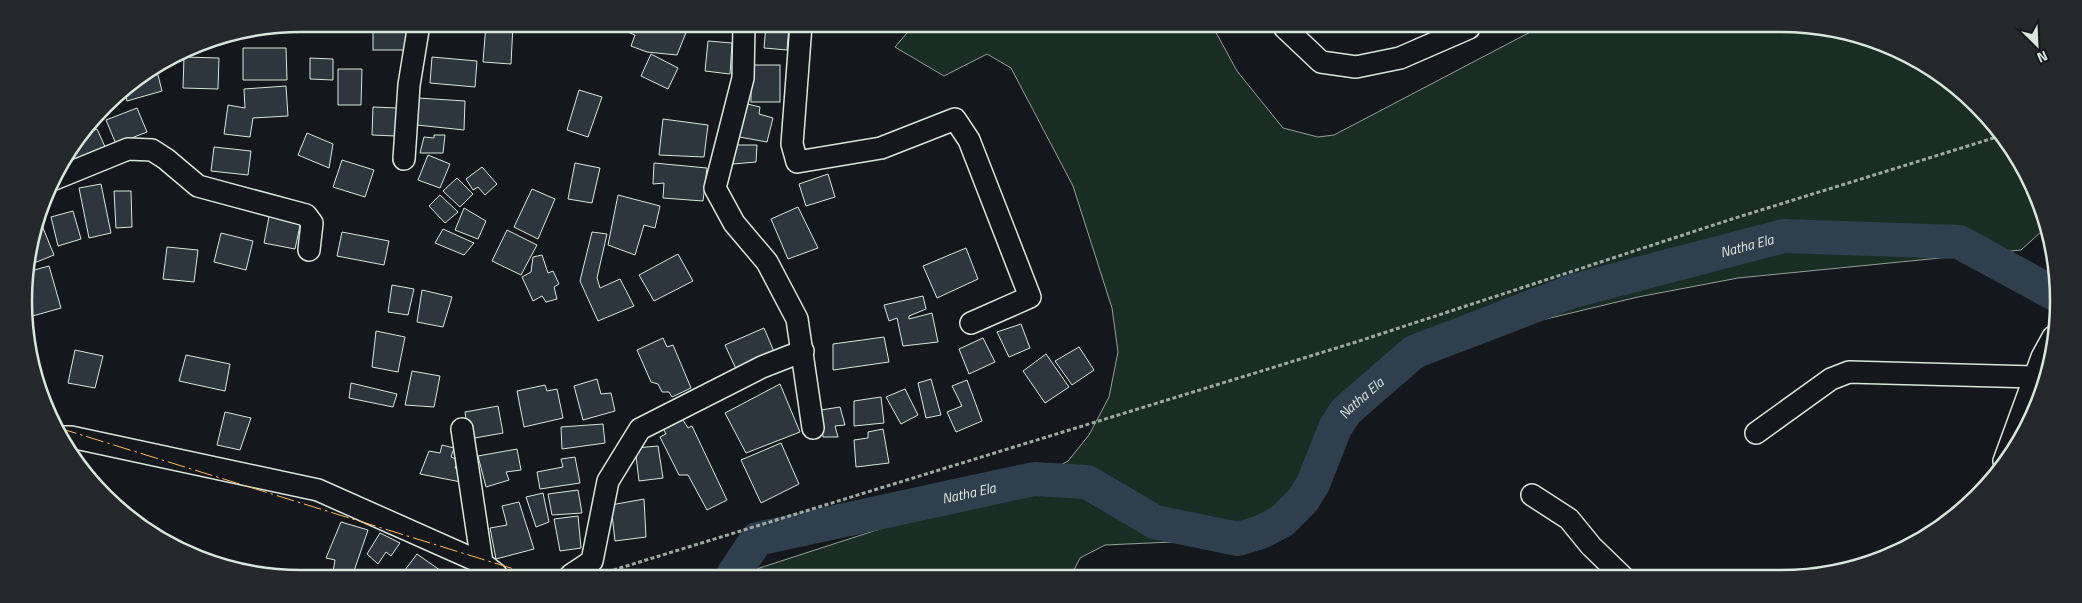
<svg xmlns="http://www.w3.org/2000/svg" width="2082" height="603" font-family="'Titillium Web',sans-serif">
<style>
.green{fill:#1a2d24;stroke:#939e99}
.lines{fill:none;stroke-linecap:round;stroke-linejoin:round}
.river{stroke:#2f3f4d;stroke-width:34}
.building{fill:#2c363c;stroke:#d8e6dc}
.minor-casing{stroke:#d8e6dc;stroke-width:24}
.path{stroke:#9da8a2;stroke-width:3;stroke-dasharray:4 2.5;stroke-linecap:butt}
.minor{stroke:#14181c;stroke-width:21}
.power{stroke:#ffb74d;stroke-width:1;stroke-dasharray:18 4 2.5 4;stroke-linecap:butt}
.labels{text-anchor:middle;stroke-width:4;stroke-linejoin:round;paint-order:stroke}
.water-label{font-size:14px;font-style:italic;fill:#d8e6dc;stroke:#14181c}
.rim{fill:none;stroke:#d8e6dc;stroke-width:2.5}
</style>
<rect width="100%" height="100%" fill="#14181c"/>
<polygon class="green" points="913,26 1213,27 1237,71 1283,128 1318,137 1334,135 1538,28 1834,29 1935,70 2011,147 2043,222 2042,231 2021,250 1738,278 1638,297 1525,324 1446,352 1400,372 1347,411 1335,428 1313,484 1303,500 1282,521 1261,532 1238,539 1105,545 1080,558 1071,576 738,575 1034,479 1068,461 1089,435 1109,397 1118,352 1112,308 1073,186 1011,68 987,54 944,76 895,47"/>
<g class="lines">
<path class="river" id="s1" d="M733,575L757,539L1034,479L1087,482L1155,522L1238,539L1261,532L1282,521L1303,500L1313,484L1335,428L1346,411L1414,352L1573,291L1784,236L1959,242L2053,293"/>
</g>
<g class="building">
<rect x="373" y="24" width="33" height="26"/>
<polygon points="486,24 513,24 511,64 483,62"/>
<polygon points="627,25 689,25 677,55 647,52 631,46 635,35 625,31"/>
<polygon points="766,25 789,25 787,50 764,48"/>
<polygon points="708,41 732,43 730,74 705,71"/>
<polygon points="243,48 286,48 287,80 243,80"/>
<polygon points="651,54 678,68 668,89 641,76"/>
<polygon points="184,57 219,58 218,89 183,88"/>
<polygon points="432,57 477,61 475,87 430,83"/>
<polygon points="310,58 333,59 333,80 310,79"/>
<rect x="751" y="65" width="29" height="37"/>
<polygon points="338,69 362,69 361,105 338,105"/>
<polygon points="157,71 162,91 127,101 124,89 149,74"/>
<polygon points="286,86 288,116 253,118 250,137 224,134 228,105 245,108 244,89"/>
<polygon points="579,90 602,97 588,137 567,130"/>
<polygon points="418,98 465,101 464,130 417,125"/>
<polygon points="743,103 760,107 759,114 773,118 767,142 734,136"/>
<polygon points="373,107 397,108 396,136 372,135"/>
<polygon points="137,108 147,132 116,144 106,120"/>
<polygon points="663,119 708,125 704,157 659,155"/>
<polygon points="97,129 106,149 66,166 64,163 89,130 90,132"/>
<polygon points="307,133 333,144 329,168 298,155"/>
<polygon points="434,135 445,135 443,153 420,153 424,137 434,138"/>
<polygon points="734,145 757,145 756,162 733,164"/>
<polygon points="214,147 251,151 248,175 211,171"/>
<polygon points="428,155 450,164 440,188 418,180"/>
<polygon points="342,160 374,170 365,197 333,187"/>
<polygon points="575,163 600,168 592,203 568,199"/>
<polygon points="654,163 707,168 703,201 663,198 664,183 653,184"/>
<polygon points="482,167 497,184 485,195 478,187 473,190 466,179"/>
<polygon points="828,174 835,197 806,206 799,184"/>
<polygon points="457,178 473,194 460,207 443,191"/>
<polygon points="101,184 111,233 89,238 79,188"/>
<polygon points="532,189 555,199 538,239 514,227"/>
<polygon points="114,191 131,191 132,227 116,228"/>
<polygon points="440,195 458,212 445,223 429,206"/>
<polygon points="618,195 660,206 655,228 644,225 635,255 608,245"/>
<polygon points="798,207 818,248 788,259 771,219"/>
<polygon points="464,208 486,221 478,239 455,230"/>
<polygon points="73,211 81,239 58,246 51,217"/>
<polygon points="270,211 302,216 295,249 264,243"/>
<polygon points="41,223 54,255 29,265"/>
<polygon points="443,229 474,243 464,255 435,243"/>
<polygon points="507,230 537,245 521,275 492,261"/>
<polygon points="342,232 389,241 384,265 337,256"/>
<polygon points="592,232 607,234 597,278 600,288 620,279 634,306 598,321 580,281"/>
<polygon points="221,233 253,241 246,270 214,262"/>
<polygon points="167,247 198,250 194,282 163,279"/>
<polygon points="966,248 978,279 937,298 923,266"/>
<polygon points="678,254 693,281 654,301 639,275"/>
<polygon points="542,255 548,273 553,271 559,284 554,287 557,299 546,302 542,296 533,301 522,277 531,272 533,257"/>
<polygon points="49,266 61,308 29,317 24,283 27,272"/>
<polygon points="392,285 414,289 408,315 388,312"/>
<polygon points="422,290 452,297 443,327 417,322"/>
<polygon points="923,296 926,309 909,316 909,319 932,313 938,342 903,346 897,318 889,321 884,305"/>
<polygon points="1021,324 1030,348 1009,357 997,332"/>
<polygon points="764,328 775,354 736,369 725,345"/>
<polygon points="376,331 405,337 398,372 372,367"/>
<polygon points="884,337 889,362 833,370 833,344"/>
<polygon points="663,338 667,347 673,345 691,388 672,397 669,392 662,392 658,384 651,382 637,350"/>
<polygon points="983,338 995,362 969,374 959,349"/>
<polygon points="1079,347 1094,370 1072,385 1055,361"/>
<polygon points="75,350 103,356 95,388 68,383"/>
<polygon points="1046,354 1069,387 1045,403 1023,371"/>
<polygon points="186,355 230,364 225,391 179,381"/>
<polygon points="412,371 440,376 434,407 405,405"/>
<polygon points="597,379 601,394 611,393 615,411 583,420 574,386"/>
<polygon points="931,379 941,415 926,418 918,383"/>
<polygon points="967,380 982,421 956,432 947,412 962,406 952,386"/>
<polygon points="351,383 397,394 393,407 349,398"/>
<polygon points="780,384 800,432 746,453 725,413"/>
<polygon points="545,385 547,391 557,389 563,418 524,427 517,391"/>
<polygon points="905,389 918,415 901,424 886,397"/>
<polygon points="881,397 884,423 854,426 854,401"/>
<polygon points="498,406 503,433 469,439 465,412"/>
<polygon points="840,407 845,425 835,426 838,437 823,437 821,410"/>
<polygon points="225,412 251,418 240,450 217,445"/>
<polygon points="683,420 688,428 692,426 727,500 707,510 688,475 679,475 660,437 666,434 663,428"/>
<polygon points="603,424 605,443 562,449 561,427"/>
<polygon points="883,429 889,463 856,467 854,440 868,438 868,432"/>
<polygon points="781,443 799,484 761,503 741,460"/>
<polygon points="442,445 454,448 451,457 458,460 455,468 460,469 461,482 420,474 429,451 440,453"/>
<polygon points="658,446 663,478 639,481 635,448"/>
<polygon points="517,449 521,470 506,472 509,480 486,487 478,456"/>
<polygon points="575,457 580,483 540,489 537,472 563,467 561,459"/>
<polygon points="578,490 582,513 552,515 548,494"/>
<polygon points="543,493 549,522 536,527 526,497"/>
<polygon points="644,499 646,537 615,541 611,505"/>
<polygon points="519,502 534,549 496,559 490,528 507,525 502,506"/>
<polygon points="578,516 581,548 560,551 554,519"/>
<polygon points="341,522 368,530 353,574 333,572 335,560 326,558"/>
<polygon points="380,533 400,543 391,556 386,552 378,564 367,554"/>
<polygon points="417,554 444,573 443,574 402,574"/>
</g>
<g class="lines">
<g class="minor-casing">
<g id="minor">
<polyline points="744,25 743,78 715,188 734,223 767,262 797,319 813,428"/>
<polyline points="801,25 792,144 797,162 881,148 955,119 969,140 1030,297 971,323"/>
<polyline points="1284,27 1321,62 1356,67 1400,58 1469,28"/>
<polyline points="404,159 409,85 419,24"/>
<polyline points="52,180 128,149 152,150 166,159 198,186 306,215 312,223 309,250"/>
<polyline points="462,429 482,563 496,574"/>
<polyline points="1756,433 1831,379 1849,372 2035,377"/>
<polyline points="63,437 71,437 318,490 482,563"/>
<polyline points="2004,461 2042,357 2053,337"/>
<polyline points="1532,495 1569,519 1591,546 1623,577"/>
<polyline points="571,575 592,561 608,481 640,429 762,367 803,351"/>
</g>
</g>
<polyline class="path" points="607,572 1356,342 1732,219 2000,136"/>
<use href="#minor" class="minor"/>
<polyline class="power" points="59,428 530,574"/>
</g>
<g class="labels">
<g class="water-label">
<text dy="5" stroke="none"><textPath href="#s1" startOffset="1160">Natha Ela</textPath></text>
<text dy="5" stroke="none"><textPath href="#s1" startOffset="740">Natha Ela</textPath></text>
<text dy="5" stroke="none"><textPath href="#s1" startOffset="260">Natha Ela</textPath></text>
</g>
</g>
<path d="M0 0H2082V603H0ZM301 32H1781A269 269 0 0 1 2050 301V301A269 269 0 0 1 1781 570H301A269 269 0 0 1 32 301V301A269 269 0 0 1 301 32Z" fill="#24282b" fill-rule="evenodd"/>
<path class="rim" d="M301 32H1781A269 269 0 0 1 2050 301V301A269 269 0 0 1 1781 570H301A269 269 0 0 1 32 301V301A269 269 0 0 1 301 32Z"/>
<g transform="translate(2037 45) rotate(156)" stroke="#14181c" stroke-width="4" paint-order="stroke">
<path d="M0-4L9 19L0 12L-9 19Z" fill="#d8e6dc"/>
<text y="-8" font-size="14" font-weight="bold" text-anchor="middle" fill="#d8e6dc">N</text>
</g>
</svg>
